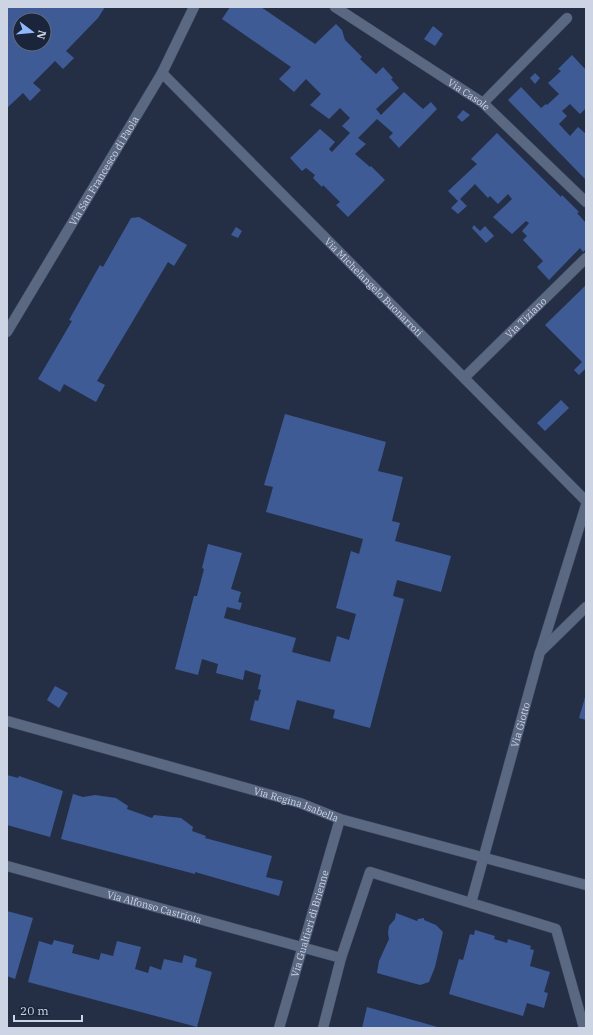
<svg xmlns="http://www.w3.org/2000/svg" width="593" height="1035" font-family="'IBM Plex Serif',serif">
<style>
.building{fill:#3e5b96;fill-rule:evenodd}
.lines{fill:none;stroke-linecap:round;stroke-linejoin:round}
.minor-casing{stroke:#424d62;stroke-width:11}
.minor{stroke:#5a6882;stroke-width:10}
.labels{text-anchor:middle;stroke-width:4;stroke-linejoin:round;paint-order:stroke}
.street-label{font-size:10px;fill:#cdd4e3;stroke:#1a253b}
</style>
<rect width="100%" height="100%" fill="#242f46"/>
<g class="building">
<path d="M7,7H105L98,18L66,51L74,58L63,69L55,61L33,83L41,90L30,101L23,93L7,108ZM20,20H44V44H20Z"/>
<polygon points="230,7 261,7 315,44 336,24 342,30 345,40 362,57 360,59 376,74 383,67 393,78 391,79 399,88 376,109 381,115 404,92 423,109 431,102 437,109 399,148 389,137 393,133 377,119 358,138 366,144 355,154 370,167 371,166 385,180 348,217 336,205 340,202 323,185 322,187 313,178 315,175 306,168 302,171 290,158 320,129 335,142 329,149 332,152 350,133 342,126 350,118 340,108 329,119 310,105 321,94 306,79 294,92 279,79 291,67 222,19"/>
<polygon points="433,26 443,34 435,46 424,39"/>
<polygon points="572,55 586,70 586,108 580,114 570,104 562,111 567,116 559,124 570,136 578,127 586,134 586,180 508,100 521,87 541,108 546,104 547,105 559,94 548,83 561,71 558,69"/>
<polygon points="535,73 540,78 535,84 530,78"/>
<polygon points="463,110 470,115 462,122 457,117"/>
<polygon points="497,133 561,197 562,195 579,212 577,213 586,223 586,249 583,252 580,248 549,280 537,267 543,261 523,240 527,236 522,231 529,223 526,221 512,234 493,217 512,199 508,194 498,204 490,196 488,198 475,184 460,199 467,206 458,214 451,208 458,201 448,191 477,164 471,159"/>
<polygon points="139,217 187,245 174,266 168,262 97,381 105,385 96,402 64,384 60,392 38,379 72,321 69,320 100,265 103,267 131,218"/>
<polygon points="474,225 480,231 485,226 494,236 486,243 472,228"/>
<polygon points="236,227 242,231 238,238 231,235"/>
<polygon points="586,285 585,312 586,368 579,375 574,370 582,362 545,325"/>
<polygon points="561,400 569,408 545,431 537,423"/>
<polygon points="285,414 386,442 378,471 403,477 392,521 400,523 395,541 451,556 441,592 397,580 393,596 404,599 370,728 333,718 335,710 297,700 289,730 250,720 255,700 258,701 261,690 258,689 261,675 245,670 243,680 216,673 218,664 202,659 198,675 175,669 194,596 197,596 204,569 202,568 208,544 242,553 231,589 241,592 238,602 242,603 240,610 227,607 224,618 296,638 292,652 330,662 337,636 349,640 356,614 336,608 351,551 359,554 363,539 266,512 273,487 264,485"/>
<polygon points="55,686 68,693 59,708 47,700"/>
<polygon points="586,694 586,720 579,718"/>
<polygon points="7,775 18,778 19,776 63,791 50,837 7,825"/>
<polygon points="73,794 83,797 95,795 116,798 128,806 127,809 152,818 154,815 181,818 193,827 192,831 206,836 205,838 272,856 266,877 283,881 279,896 195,872 195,874 61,839"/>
<polygon points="7,911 33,918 15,979 7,976"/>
<polygon points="396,913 417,921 418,919 424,918 424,920 436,925 443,932 435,967 429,982 420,985 377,973 379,961 389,939 388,933 389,926 395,919"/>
<polygon points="475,930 495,936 494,939 507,943 508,939 531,946 530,949 534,950 530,966 550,972 544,992 548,993 544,1008 527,1003 523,1016 449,994 459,959 463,960 470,934 474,935"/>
<polygon points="54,940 74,945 72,953 99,960 101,953 113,956 117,941 141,947 135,969 148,973 150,966 161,970 164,959 182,963 184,955 197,959 195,967 212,972 197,1027 28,982 39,941 52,945"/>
<polygon points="367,1007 441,1028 362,1028"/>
</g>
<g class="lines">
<g class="minor-casing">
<g id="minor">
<path id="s1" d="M335,7L483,103L586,202"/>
<path id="s2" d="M162,73L586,501"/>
<polyline points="483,103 567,18"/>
<path id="s3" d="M7,332L162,73L194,7"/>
<path id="s4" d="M465,377L586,258"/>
<polyline points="541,650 586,505"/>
<path id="s5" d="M7,721L300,803L340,819L586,885"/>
<path id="s6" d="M7,866L341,958"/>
<path id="s7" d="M471,903L540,652L586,607"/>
<path id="s8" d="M279,1028L340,819"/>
<polyline points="323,1028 341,958 370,872 556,929 584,1028"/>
</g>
</g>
<use href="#minor" class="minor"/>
</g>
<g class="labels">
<g class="street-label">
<text dy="4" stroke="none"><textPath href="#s1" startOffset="160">Via Casole</textPath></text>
<text dy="4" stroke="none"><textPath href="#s3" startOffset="188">Via San Francesco di Paola</textPath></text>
<text dy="4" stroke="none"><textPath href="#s2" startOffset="301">Via Michelangelo Buonarroti</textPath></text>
<text dy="4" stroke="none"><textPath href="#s4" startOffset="85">Via Tiziano</textPath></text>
<text dy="4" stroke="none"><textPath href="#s7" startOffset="185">Via Giotto</textPath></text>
<text dy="4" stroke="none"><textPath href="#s5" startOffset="301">Via Regina Isabella</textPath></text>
<text dy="4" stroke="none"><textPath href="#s6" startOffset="153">Via Alfonso Castriota</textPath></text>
<text dy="4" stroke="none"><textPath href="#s8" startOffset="109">Via Gualtieri di Brienne</textPath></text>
</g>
</g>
<rect width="593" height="1035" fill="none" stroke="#cdd4e3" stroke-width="16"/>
<g transform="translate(32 32) rotate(106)"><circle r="19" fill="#1a253b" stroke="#626b7e"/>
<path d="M0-3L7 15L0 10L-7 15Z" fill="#93b7fd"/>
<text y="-6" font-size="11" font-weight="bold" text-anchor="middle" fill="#cdd4e3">N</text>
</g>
<path d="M14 1015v6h68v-6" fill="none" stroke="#cdd4e3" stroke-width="2"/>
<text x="20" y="1015" font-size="12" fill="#cdd4e3" stroke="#1a253b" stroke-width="3" paint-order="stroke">20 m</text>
</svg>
